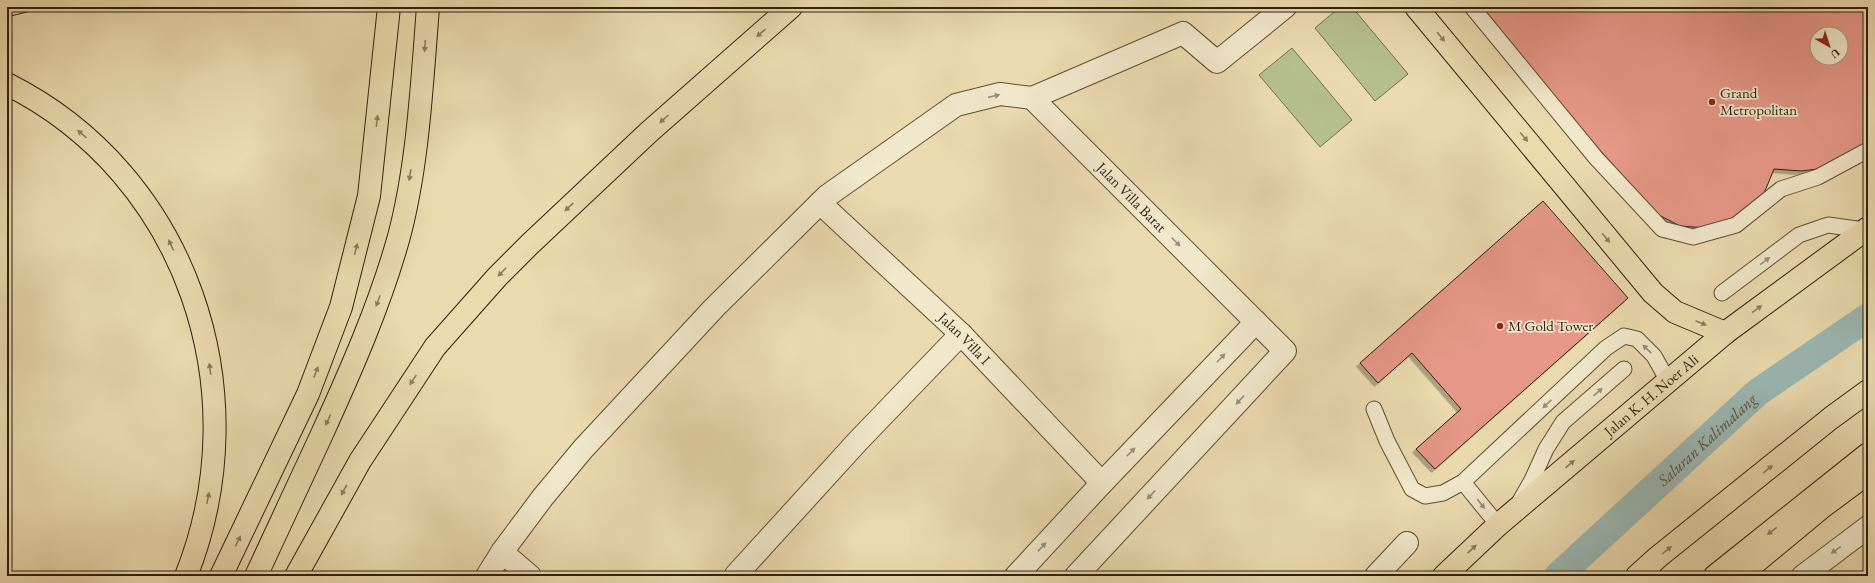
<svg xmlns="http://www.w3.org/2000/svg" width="1875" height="583" font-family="'EB Garamond',serif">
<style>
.green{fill:#b5c08b;stroke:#72704e}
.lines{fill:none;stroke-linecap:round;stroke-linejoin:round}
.canal{stroke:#9bb8b4;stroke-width:28}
.building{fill:#e69787;stroke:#2e1f11;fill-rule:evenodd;filter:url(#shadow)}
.lane-casing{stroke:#5d4e38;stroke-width:17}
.street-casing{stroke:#5d4e38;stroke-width:24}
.primary-casing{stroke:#2e1f11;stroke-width:24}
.highway-casing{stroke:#2e1f11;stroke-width:24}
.lane{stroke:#f1e7ca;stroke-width:15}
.street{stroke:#f1e7ca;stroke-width:22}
.primary{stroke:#eadaae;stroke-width:22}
.highway{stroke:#eadaae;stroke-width:22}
.tram{stroke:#2e1f11;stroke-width:1}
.oneway{fill:#8c7c60}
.oneway2{fill:#998d77}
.poi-dot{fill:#8f2418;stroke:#f1e7ca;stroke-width:1.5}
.labels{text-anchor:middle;stroke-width:3.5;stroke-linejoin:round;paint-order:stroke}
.poi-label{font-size:15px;fill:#2e1f11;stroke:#f1e7ca;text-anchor:start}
.street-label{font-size:15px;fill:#2e1f11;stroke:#f1e7ca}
.water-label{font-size:16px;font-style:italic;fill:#4f4d42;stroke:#f1e7ca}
</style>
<defs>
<filter id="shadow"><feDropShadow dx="-3.5" dy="3.5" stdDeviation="0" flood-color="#0004"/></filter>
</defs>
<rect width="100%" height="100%" fill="#eadaae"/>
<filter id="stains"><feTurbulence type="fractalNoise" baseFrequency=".005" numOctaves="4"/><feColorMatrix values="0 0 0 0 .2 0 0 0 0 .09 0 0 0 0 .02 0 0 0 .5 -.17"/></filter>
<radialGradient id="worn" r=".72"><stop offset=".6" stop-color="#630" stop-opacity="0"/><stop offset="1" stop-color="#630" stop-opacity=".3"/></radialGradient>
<g class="green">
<polygon points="1340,7 1352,7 1408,74 1375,101 1315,28"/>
<polygon points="1292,48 1352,120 1320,147 1259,75"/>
</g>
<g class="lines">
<path class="canal" id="s1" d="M1558,576L1758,392L1868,317"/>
</g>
<g class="building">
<path d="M1472,7H1868V145L1826,168L1801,171L1774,169L1760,203L1736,221L1707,228L1680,226L1657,214ZM1817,34H1841V58H1817Z"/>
<polygon points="1543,201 1628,298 1435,469 1416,449 1461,409 1412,353 1378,383 1360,363"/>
</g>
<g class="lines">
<g class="lane-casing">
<g id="lane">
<polyline points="1472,7 1596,158 1662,229 1693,237 1736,225 1781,189 1818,177 1868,150"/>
<polyline points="1722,293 1799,235 1828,225 1864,230"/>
<polyline points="1374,409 1387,441 1412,489 1425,496 1443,493 1463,482 1606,348 1624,336 1637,339 1654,356 1668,381"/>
<polyline points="1463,482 1498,525"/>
<polyline points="1520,501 1532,480 1546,449 1563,422 1624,369"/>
</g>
</g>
<g class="street-casing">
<g id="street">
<polyline points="1032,98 1183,33 1217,62 1285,7"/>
<path id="s2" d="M820,203L961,334L1102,483"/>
<polyline points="502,552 530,576"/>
<path id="s3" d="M487,576L502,552L543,497L583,449L714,308L827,196L956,105L1000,94L1032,98L1285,351L1076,576"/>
<polyline points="735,576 858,441 961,334"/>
<polyline points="1016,576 1102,483 1256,322"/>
<polyline points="1376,576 1407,543"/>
<polyline points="1803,576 1868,527"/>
</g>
</g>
<g class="primary-casing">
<g id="primary">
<path id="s4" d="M1444,576L1498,525L1725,333L1868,228"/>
<polyline points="1739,576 1821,508 1868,473"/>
</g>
</g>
<g class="highway-casing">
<g id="highway">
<polyline points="1416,7 1653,293 1675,312 1725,333"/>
<path d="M7,84C187,174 260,391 186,576"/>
<polyline points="221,576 308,394 341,307 369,196 389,7"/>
<path d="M256,576C278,529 300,481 322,434C351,370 379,307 398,240C418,168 422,82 428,7"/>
<polyline points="296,576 360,461 435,347 497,277 530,244 649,132 791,7"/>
<polyline points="1637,576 1658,557 1831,418 1868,391"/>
<polyline points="1715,576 1868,454"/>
</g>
</g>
<use href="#lane" class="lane"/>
<use href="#street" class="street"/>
<use href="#primary" class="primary"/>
<use href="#highway" class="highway"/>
<polyline class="tram" points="7,17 47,7"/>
</g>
<defs><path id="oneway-solid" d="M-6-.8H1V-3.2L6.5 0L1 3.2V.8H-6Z"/></defs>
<g class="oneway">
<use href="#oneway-solid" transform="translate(761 33) rotate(139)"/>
<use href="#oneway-solid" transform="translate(1441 37) rotate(51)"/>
<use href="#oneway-solid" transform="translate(425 46) rotate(94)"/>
<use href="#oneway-solid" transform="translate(664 119) rotate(138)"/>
<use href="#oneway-solid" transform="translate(377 121) rotate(-83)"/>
<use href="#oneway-solid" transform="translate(82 134) rotate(-140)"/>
<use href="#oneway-solid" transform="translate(1524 137) rotate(50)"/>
<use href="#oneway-solid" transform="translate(410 175) rotate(99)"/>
<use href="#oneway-solid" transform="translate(569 207) rotate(137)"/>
<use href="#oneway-solid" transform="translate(1606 238) rotate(50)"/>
<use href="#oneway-solid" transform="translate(171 245) rotate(-115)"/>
<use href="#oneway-solid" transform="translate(356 249) rotate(-76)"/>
<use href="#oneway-solid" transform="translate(502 272) rotate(134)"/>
<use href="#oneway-solid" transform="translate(378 301) rotate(110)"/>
<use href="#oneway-solid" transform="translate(1757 309) rotate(-36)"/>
<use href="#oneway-solid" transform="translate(1701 323) rotate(23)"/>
<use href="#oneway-solid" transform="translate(210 369) rotate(-97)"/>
<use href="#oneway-solid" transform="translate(316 372) rotate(-69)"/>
<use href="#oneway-solid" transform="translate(413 380) rotate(124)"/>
<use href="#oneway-solid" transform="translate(328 420) rotate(115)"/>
<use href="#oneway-solid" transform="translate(1570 464) rotate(-40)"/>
<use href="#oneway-solid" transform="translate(1768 469) rotate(-39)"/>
<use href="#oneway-solid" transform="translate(344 490) rotate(119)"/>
<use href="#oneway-solid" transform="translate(208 498) rotate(-79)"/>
<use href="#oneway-solid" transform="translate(1772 531) rotate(142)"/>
<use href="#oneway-solid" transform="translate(238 541) rotate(-64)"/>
<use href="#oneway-solid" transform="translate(1472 549) rotate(-43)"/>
<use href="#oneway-solid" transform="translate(1667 550) rotate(-39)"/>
</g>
<g class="oneway2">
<use href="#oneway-solid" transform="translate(994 96) rotate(-13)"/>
<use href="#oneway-solid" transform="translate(1176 242) rotate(45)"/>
<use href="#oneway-solid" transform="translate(1765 261) rotate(-37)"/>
<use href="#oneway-solid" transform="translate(1647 349) rotate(-136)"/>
<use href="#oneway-solid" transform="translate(1221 358) rotate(-46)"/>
<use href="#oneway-solid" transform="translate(1598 392) rotate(-41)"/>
<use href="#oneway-solid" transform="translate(1240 400) rotate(133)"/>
<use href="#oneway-solid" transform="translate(1547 404) rotate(137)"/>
<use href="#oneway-solid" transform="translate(1131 452) rotate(-46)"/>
<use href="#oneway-solid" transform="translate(1151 495) rotate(133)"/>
<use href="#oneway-solid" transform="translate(1481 504) rotate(51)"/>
<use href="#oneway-solid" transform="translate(1042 547) rotate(-47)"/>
<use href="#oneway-solid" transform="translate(1836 550) rotate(144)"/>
</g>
<g class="poi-dot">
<circle cx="1712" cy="102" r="4"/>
<circle cx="1500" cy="326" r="4"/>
</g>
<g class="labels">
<g class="poi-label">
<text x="1720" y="98">Grand<tspan x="1720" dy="17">Metropolitan</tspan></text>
<text x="1508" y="331">M Gold Tower</text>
</g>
<g class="street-label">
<text dy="5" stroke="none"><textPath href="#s3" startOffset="887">Jalan Villa Barat</textPath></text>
<text dy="5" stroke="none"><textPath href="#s2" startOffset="198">Jalan Villa I</textPath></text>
<text dy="5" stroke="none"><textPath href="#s4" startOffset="275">Jalan K. H. Noer Ali</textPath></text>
</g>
<g class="water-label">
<text dy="6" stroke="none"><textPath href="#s1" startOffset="202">Saluran Kalimalang</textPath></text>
</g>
</g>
<rect width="1875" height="583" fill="none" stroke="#eadaae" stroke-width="24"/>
<rect x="8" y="8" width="1859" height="567" fill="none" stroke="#2e1f11" stroke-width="2"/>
<rect x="12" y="12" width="1851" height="559" fill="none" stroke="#2e1f11"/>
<g transform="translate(1829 46) rotate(141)"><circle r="19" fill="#f1e7ca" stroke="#a39780"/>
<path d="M0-3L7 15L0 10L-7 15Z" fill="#8f2418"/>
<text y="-6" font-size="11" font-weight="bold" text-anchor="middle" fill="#2e1f11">U</text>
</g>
<rect width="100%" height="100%" filter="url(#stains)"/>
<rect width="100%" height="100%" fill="url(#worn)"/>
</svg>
